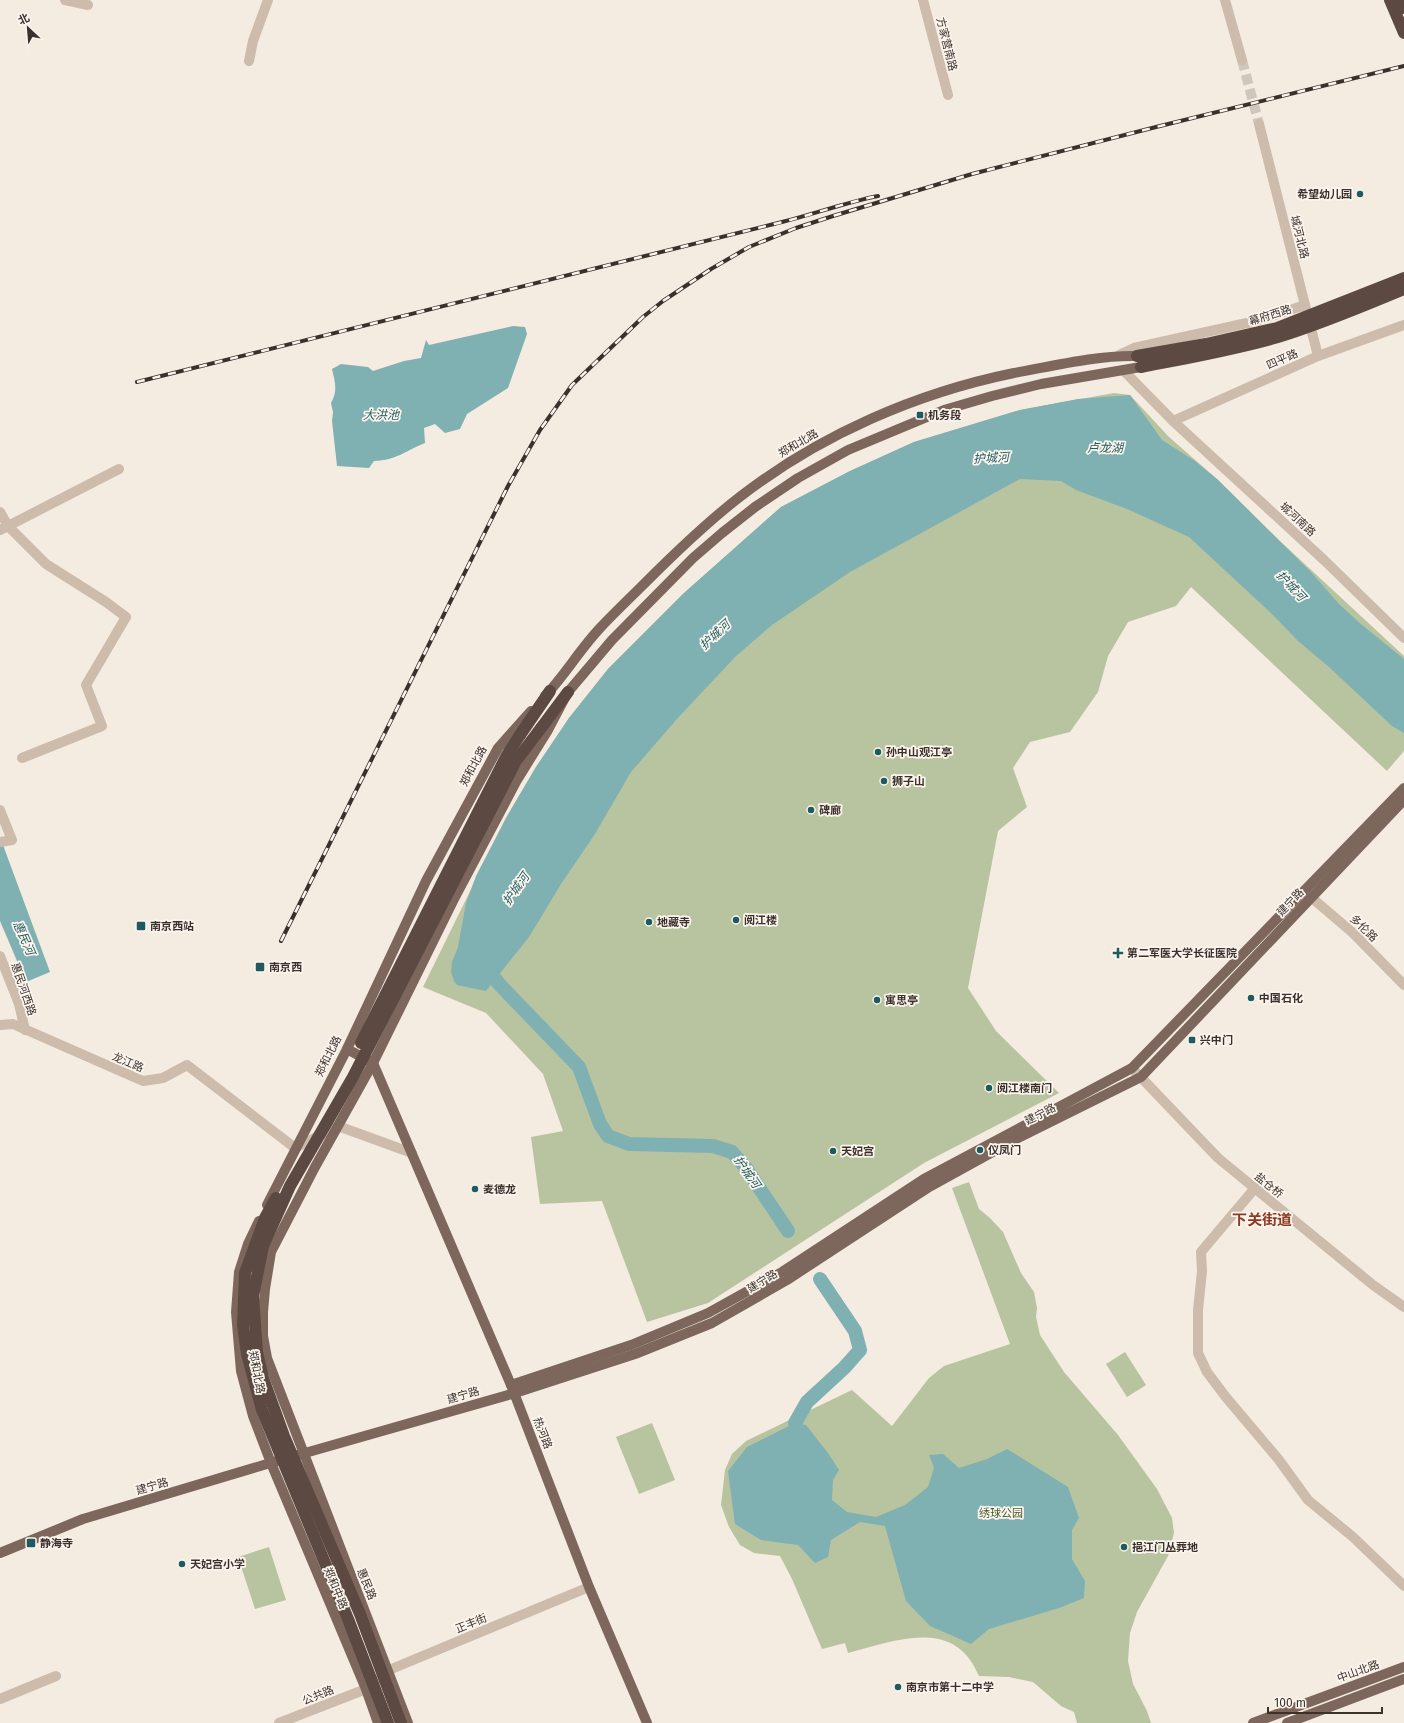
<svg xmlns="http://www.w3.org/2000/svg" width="1404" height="1723" font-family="'Fira Sans','Noto Sans SC',sans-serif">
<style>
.green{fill:#b8c4a0}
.water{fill:#7fb0b2}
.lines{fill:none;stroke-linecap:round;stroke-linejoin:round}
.river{stroke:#7fb0b2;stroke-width:14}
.minor-tunnel{stroke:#cfc6bd;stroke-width:10;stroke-dasharray:10 5;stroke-linecap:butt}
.minor{stroke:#cdbbac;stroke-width:10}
.major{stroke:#7d675c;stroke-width:10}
.highway{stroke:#5c4a42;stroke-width:12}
.rail-casing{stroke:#3b302b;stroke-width:4}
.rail{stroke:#fbf5ee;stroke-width:2.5;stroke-dasharray:8;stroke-linecap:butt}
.highway-bridge{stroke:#5c4a42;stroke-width:12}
.poi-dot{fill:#1f5a5e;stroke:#fbf5ee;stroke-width:1.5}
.labels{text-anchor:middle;stroke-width:3.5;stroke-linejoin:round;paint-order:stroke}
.street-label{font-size:11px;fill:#3b302b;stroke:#fbf5ee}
.poi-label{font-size:11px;font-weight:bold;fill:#3b302b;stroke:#fbf5ee;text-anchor:start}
.park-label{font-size:11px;fill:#4a5a2e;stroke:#fbf5ee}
.water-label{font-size:12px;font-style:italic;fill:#1f5a5e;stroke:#fbf5ee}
.district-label{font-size:15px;font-weight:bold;fill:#8c3b22;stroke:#fbf5ee}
</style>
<rect width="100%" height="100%" fill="#f4ebe1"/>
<g class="green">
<polygon points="1114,393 1130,395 1169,437 1217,479 1281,542 1404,656 1404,751 1387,771 1191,587 1176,606 1128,622 1108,656 1098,692 1070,732 1030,742 1013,768 1027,807 998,831 968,988 996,1031 1059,1093 924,1163 708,1303 647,1322 602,1201 540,1204 531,1137 563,1131 543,1074 486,1013 423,987 506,818 536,767 569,718 608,669 684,593 781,507 850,471 914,442 1020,410"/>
<path d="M969,1182L979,1209L990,1218L1003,1232L1021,1273L1034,1292L1037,1308L1036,1317L1040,1335L1064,1372L1118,1435L1157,1489L1172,1518L1174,1533L1168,1556L1137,1612L1130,1633L1128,1661L1133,1684L1147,1711L1151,1723H1077L1074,1712L1061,1706L1033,1682L1009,1677L979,1676C976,1670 974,1665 970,1660C942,1620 885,1644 848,1653L845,1643L822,1649L792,1579L780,1556L754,1553L740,1545L729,1527L721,1505L725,1470L732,1454L746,1441L852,1390L892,1426L929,1378L944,1366L1010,1344L952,1188Z"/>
<polygon points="1125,1352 1146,1385 1127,1397 1106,1364"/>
<polygon points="652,1423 675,1480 639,1494 616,1437"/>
<polygon points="269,1547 286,1600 255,1609 238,1557"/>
</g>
<g class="water">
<path d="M513,326L525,327L527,334L508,388L467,414L460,429L445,433L435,424L424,428L425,443C405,451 397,460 374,461L369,468L337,466L332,421L333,412L331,403C338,391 335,382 332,369L341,364L368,367L373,371L404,361L421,358L426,340L429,345Z"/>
<polygon points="1130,395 1162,440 1195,461 1217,479 1311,572 1339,604 1362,625 1404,659 1404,733 1392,726 1329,667 1298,641 1273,615 1189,537 1127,509 1076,490 1061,481 1020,479 850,572 772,625 736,656 676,720 631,772 595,834 561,884 529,937 486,991 457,985 454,981 451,972 452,962 458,947 466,903 476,876 506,818 536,767 569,718 608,669 684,593 781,507 850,471 914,442 1020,410 1078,399"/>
<polygon points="0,837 50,972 26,982 0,921"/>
<polygon points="795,1423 806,1425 828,1453 839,1470 833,1480 832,1500 847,1512 876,1517 905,1505 928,1487 934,1468 929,1455 943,1454 959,1468 987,1459 1007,1449 1068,1487 1079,1518 1072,1530 1072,1559 1085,1581 1084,1598 1059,1608 989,1629 971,1644 930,1626 906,1601 885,1526 860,1522 831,1540 828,1557 815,1563 798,1545 761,1540 735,1524 728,1471 747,1447"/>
</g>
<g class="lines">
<g class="river">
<polyline points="483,964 500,985 579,1067 600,1124 608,1136 629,1144 713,1146 732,1152 746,1168 788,1231"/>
<polyline points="795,1423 807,1402 844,1368 860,1350 855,1331 820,1279"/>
</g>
<polyline class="minor-tunnel" points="1242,60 1259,124"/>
<g class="minor">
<polyline points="65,0 88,5"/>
<polyline points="923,0 948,95"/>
<polyline points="1225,0 1242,60"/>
<polyline points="249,61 253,41 268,0"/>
<polyline points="1259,124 1318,356"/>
<polyline points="1119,355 1134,348 1256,321 1305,305"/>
<polyline points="1123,370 1173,421 1324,560 1404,638"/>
<polyline points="1173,421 1318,356 1404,325"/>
<polyline points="0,512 8,526 0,530"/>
<polyline points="22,758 102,726 86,685 126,617 106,602 46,564 8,526 119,469"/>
<polyline points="0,810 12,840 0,842"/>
<polyline points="1305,892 1353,933 1404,985"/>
<polyline points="0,956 19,1004 25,1030"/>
<polyline points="0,1025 13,1024 143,1081 163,1078 187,1065 295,1148 338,1126 412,1153"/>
<polyline points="1132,1068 1218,1158 1373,1285 1404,1307"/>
<polyline points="1255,1188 1201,1252 1202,1271 1198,1310 1198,1353 1207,1372 1225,1396 1279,1460 1308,1500 1353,1537 1404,1586"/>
<polyline points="0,1699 56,1676"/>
<polyline points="279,1723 366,1689 389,1670 589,1587"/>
</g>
<g class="major">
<path d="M545,696C565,675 580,649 601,627C615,612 631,597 646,582C676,552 707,522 741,496C820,435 916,393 1014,373C1053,366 1097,355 1137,356"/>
<polyline points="347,1049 373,1063 511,1385 589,1587 647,1723"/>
<polyline points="267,1205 347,1049 426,881 498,748 531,711"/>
<polyline points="259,1221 248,1244 239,1272 236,1312 241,1371 253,1416 271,1463 366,1689 378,1723"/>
<polyline points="511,1385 631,1345 708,1313 782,1272 924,1179 1132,1068 1404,788"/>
<polyline points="298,1455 515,1393 635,1354 712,1323 787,1280 929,1187 1018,1138 1141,1077 1404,800"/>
<polyline points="0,1553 83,1519 277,1461"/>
<polyline points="408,1723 267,1358 263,1336 263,1312 265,1289 271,1252 315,1167 373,1063 453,901 517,780 548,730 568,692 612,640 693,558 722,533 755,507 798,478 848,450 944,410 992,396 1041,384 1141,367"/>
<polyline points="1253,1723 1404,1667"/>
<polyline points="1287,1723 1404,1679"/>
</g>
<g class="highway">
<polyline points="1390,0 1404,33"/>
<polyline points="1401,0 1404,8"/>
<polyline points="541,728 568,692"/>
<polyline points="520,735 550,691"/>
</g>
<g class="rail-casing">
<g id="rail">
<path d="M137,382L774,224C809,216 843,203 878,196"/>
<polyline points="281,941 508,486 540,430 572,385 643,317 663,301 711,269 749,247 796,228 833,216 972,174 1156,127 1404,66"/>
</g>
</g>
<use href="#rail" class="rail"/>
<g class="highway-bridge">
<polyline points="1137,356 1206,344 1277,328 1404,278"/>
<path d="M1141,367C1187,358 1233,350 1278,337C1321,324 1363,306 1404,289"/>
<polyline points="361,1043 507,755 520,735"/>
<polyline points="276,1198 265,1218 245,1273 243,1325 247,1354 262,1410 348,1619 388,1723"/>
<polyline points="401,1723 360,1614 284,1436 263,1378 257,1352 253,1296 263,1246 290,1186 353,1077 516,761 541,728"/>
</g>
</g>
<g class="poi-dot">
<circle cx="1360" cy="194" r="4"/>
<rect x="916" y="411" width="8" height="8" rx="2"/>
<circle cx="878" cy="752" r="4"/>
<circle cx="884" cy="781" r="4"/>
<circle cx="811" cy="810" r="4"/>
<circle cx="736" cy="920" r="4"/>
<circle cx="649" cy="922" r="4"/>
<rect x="136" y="921" width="10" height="10" rx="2"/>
<path d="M1116 947h4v4h4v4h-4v4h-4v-4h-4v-4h4z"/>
<rect x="255" y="962" width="10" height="10" rx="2"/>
<circle cx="1251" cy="998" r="4"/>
<circle cx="877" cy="1000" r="4"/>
<rect x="1188" y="1036" width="8" height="8" rx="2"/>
<circle cx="989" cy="1088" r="4"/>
<circle cx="980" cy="1150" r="4"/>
<circle cx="833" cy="1151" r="4"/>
<circle cx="475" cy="1189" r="4"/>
<rect x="26" y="1538" width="10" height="10" rx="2"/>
<circle cx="1124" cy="1547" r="4"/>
<circle cx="182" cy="1564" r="4"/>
<circle cx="898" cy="1687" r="4"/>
</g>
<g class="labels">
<g class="street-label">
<text transform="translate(947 44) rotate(76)" y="4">方家营南路</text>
<text transform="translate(1300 237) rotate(76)" y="4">城河北路</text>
<text transform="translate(1270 315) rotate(-17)" y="4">幕府西路</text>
<text transform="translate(1282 359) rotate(-24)" y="4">四平路</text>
<text transform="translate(798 443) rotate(-30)" y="4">郑和北路</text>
<text transform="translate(1298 519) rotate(43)" y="4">城河南路</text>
<text transform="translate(473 766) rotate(-62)" y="4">郑和北路</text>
<text transform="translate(1290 902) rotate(-46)" y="4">建宁路</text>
<text transform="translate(1364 928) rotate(44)" y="4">多伦路</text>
<text transform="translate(24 989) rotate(71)" y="4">惠民河西路</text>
<text transform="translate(328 1056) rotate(-63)" y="4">郑和北路</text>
<text transform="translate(128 1062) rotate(23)" y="4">龙江路</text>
<text transform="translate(1040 1114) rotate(-27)" y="4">建宁路</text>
<text transform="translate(1269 1185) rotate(39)" y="4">盐仓桥</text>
<text transform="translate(762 1281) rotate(-31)" y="4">建宁路</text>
<text transform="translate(257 1372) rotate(79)" y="4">郑和北路</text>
<text transform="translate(463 1395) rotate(-16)" y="4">建宁路</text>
<text transform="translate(543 1433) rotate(69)" y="4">热河路</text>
<text transform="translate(152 1486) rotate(-16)" y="4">建宁路</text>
<text transform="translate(367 1584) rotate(68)" y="4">惠民路</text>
<text transform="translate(336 1588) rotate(67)" y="4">郑和中路</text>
<text transform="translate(471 1623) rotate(-22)" y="4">正丰街</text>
<text transform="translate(1358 1671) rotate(-20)" y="4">中山北路</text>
<text transform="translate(318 1695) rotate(-22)" y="4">公共路</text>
</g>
<g class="poi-label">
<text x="1352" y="198" text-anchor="end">希望幼儿园</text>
<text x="928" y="419">机务段</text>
<text x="886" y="756">孙中山观江亭</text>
<text x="892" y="785">狮子山</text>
<text x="819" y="814">碑廊</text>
<text x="744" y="924">阅江楼</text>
<text x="657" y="926">地藏寺</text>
<text x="150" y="930">南京西站</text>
<text x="1127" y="957">第二军医大学长征医院</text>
<text x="269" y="971">南京西</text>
<text x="1259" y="1002">中国石化</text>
<text x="885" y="1004">寓思亭</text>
<text x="1200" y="1044">兴中门</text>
<text x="997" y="1092">阅江楼南门</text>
<text x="988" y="1154">仪凤门</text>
<text x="841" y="1155">天妃宫</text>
<text x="483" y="1193">麦德龙</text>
<text x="40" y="1547">静海寺</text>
<text x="1132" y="1551">挹江门丛葬地</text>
<text x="190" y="1568">天妃宫小学</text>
<text x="906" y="1691">南京市第十二中学</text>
</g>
<g class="park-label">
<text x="1001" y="1517">绣球公园</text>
</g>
<g class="water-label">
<text x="381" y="419">大洪池</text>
<text x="1105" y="452">卢龙湖</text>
<text transform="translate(991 458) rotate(-3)" y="4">护城河</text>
<text transform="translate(1291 586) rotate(47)" y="4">护城河</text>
<text transform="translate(715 635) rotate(-43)" y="4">护城河</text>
<text transform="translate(516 889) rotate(-55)" y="4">护城河</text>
<text transform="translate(24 938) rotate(66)" y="4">惠民河</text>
<text transform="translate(747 1172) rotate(55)" y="4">护城河</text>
</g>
<g class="district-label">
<text x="1262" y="1225">下关街道</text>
</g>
</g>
<g transform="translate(28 28) rotate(334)" stroke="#fbf5ee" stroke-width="3" paint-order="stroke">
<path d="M0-3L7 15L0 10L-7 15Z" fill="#3b302b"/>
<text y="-6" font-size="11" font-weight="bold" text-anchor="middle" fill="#3b302b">北</text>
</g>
<path d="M1268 1707v6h114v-6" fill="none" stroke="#3b302b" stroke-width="2"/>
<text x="1274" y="1707" font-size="12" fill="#3b302b" stroke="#fbf5ee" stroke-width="3" paint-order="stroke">100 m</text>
</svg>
